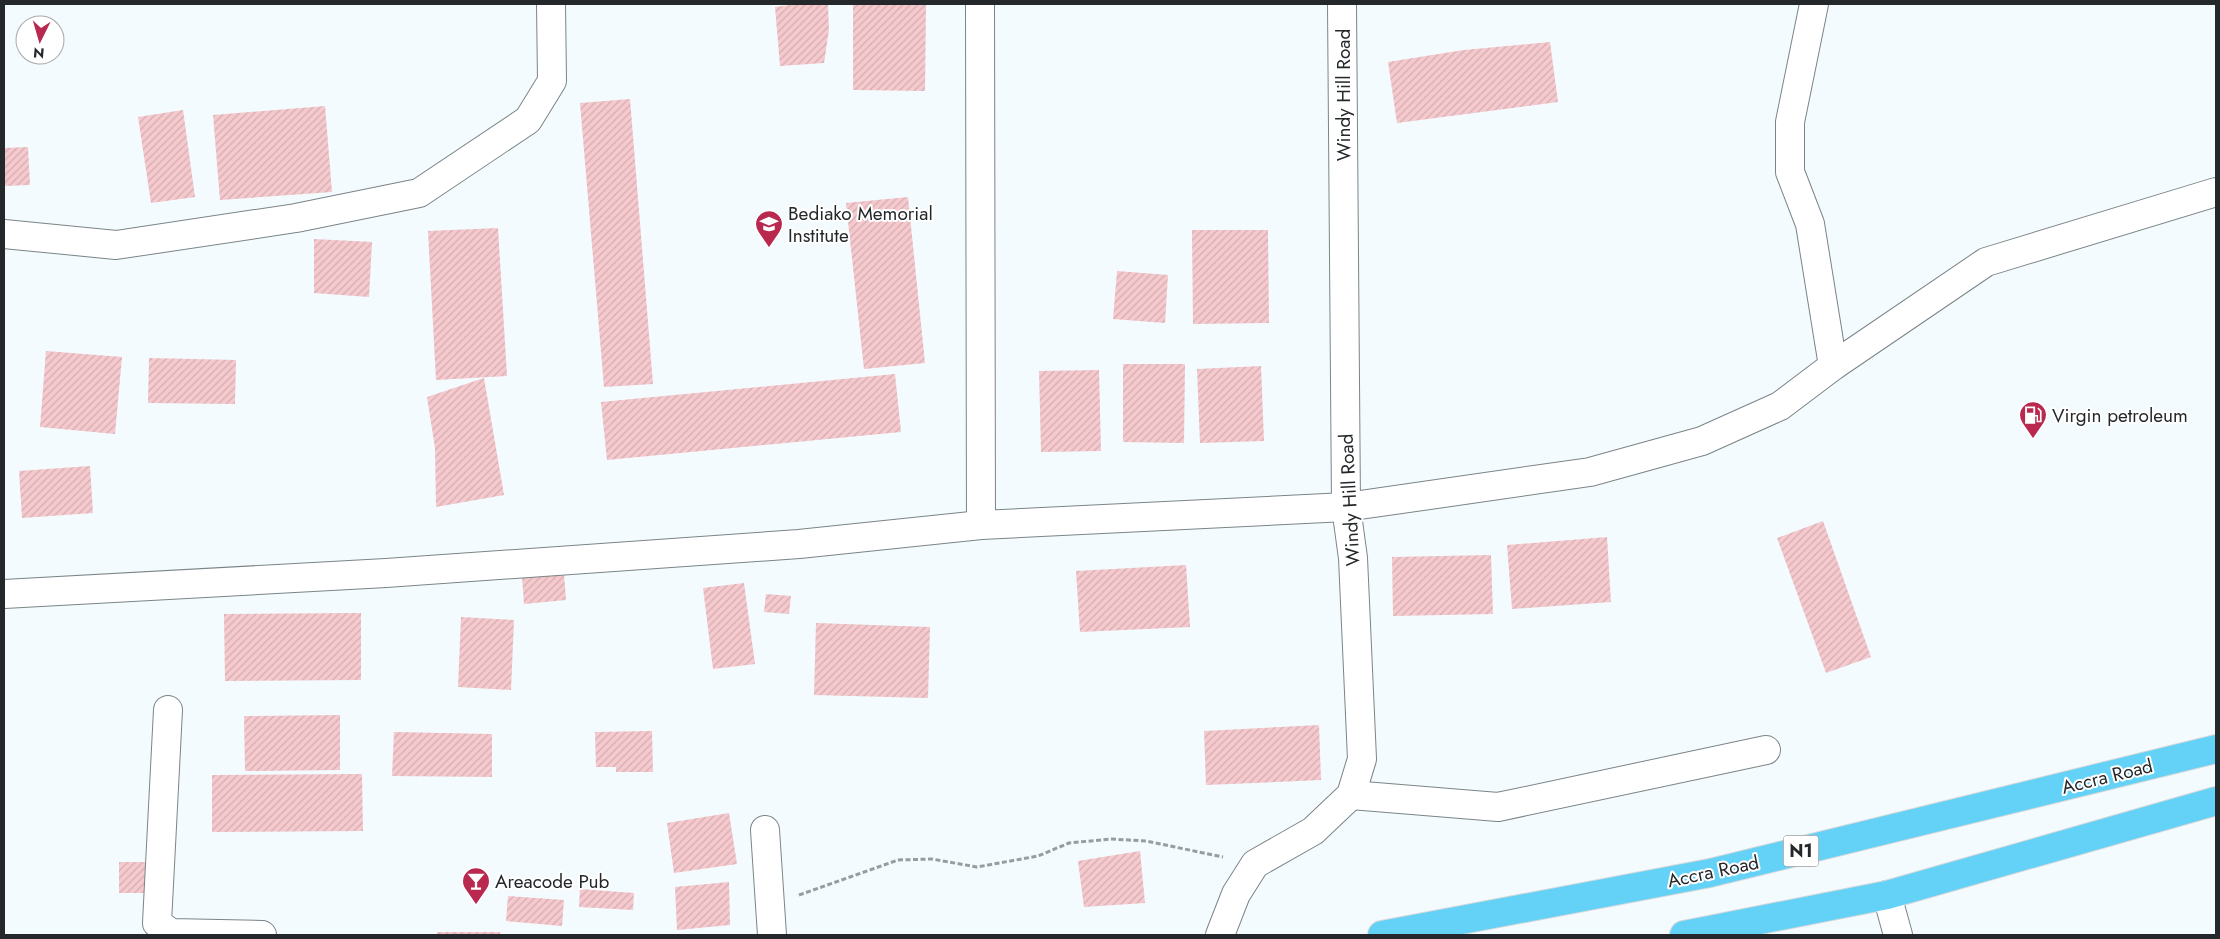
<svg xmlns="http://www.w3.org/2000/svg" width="2220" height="939" font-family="Jost,sans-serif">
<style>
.building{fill:url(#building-hatch)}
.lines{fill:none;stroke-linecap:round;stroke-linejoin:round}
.minor-casing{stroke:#7b8487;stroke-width:30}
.trunk-casing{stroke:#d8d8d9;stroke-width:30}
.path{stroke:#979d9f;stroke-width:3;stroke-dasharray:5 2.5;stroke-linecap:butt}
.minor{stroke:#fff;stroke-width:28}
.trunk{stroke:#64d2f6;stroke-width:28}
.labels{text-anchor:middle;stroke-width:4;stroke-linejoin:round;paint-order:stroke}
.shield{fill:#fff;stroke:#66686a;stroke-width:1}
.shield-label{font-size:18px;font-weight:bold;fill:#25282a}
.street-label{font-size:19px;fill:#25282a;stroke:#fff}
.poi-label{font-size:19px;fill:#25282a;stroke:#fff;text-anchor:start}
</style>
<defs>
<pattern id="building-hatch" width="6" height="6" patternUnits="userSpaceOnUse" patternTransform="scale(1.25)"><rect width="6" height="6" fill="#f5c9cd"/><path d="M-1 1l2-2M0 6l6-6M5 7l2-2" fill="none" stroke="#d2adb0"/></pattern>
</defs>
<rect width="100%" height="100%" fill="#f3fbfe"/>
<g class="building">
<polygon points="797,4 828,4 829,30 824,63 780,66 775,7"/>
<polygon points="853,4 926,5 925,91 853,90"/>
<polygon points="1550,42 1558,102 1397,123 1388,62 1464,50"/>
<polygon points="630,99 653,384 604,387 580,103"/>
<polygon points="325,106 332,192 220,200 213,115"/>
<polygon points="183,110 195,197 151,203 138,117"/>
<polygon points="28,147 30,185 4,186 4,148"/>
<polygon points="908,197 925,363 864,369 846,203"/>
<polygon points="498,228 507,376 436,380 428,231"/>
<polygon points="1192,230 1268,230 1269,323 1193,324"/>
<polygon points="314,239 372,242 369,297 314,293"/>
<polygon points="1117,271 1168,275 1165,323 1113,319"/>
<polygon points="46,351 122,357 115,434 40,427"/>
<polygon points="149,358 236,360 235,404 148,403"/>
<polygon points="1123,364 1185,364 1184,443 1123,442"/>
<polygon points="1261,366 1264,441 1200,443 1197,369"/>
<polygon points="1099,370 1101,451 1041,452 1039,371"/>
<polygon points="895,374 901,432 607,460 601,402"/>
<polygon points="484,378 504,495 436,507 435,448 427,397"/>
<polygon points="90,466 93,513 22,518 19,471"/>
<polygon points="1823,521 1871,657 1826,673 1777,538"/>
<polygon points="1607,537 1611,602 1512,609 1507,545"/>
<polygon points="1491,555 1493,614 1393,616 1392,557"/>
<polygon points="1186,565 1190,627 1080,632 1076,571"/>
<polygon points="564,574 566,600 524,604 522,577"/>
<polygon points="744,583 755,664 713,669 703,588"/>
<polygon points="766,594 791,596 789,614 764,612"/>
<polygon points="361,613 361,680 225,681 224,614"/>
<polygon points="461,617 514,620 511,690 458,687"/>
<polygon points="816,623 930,627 928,698 814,695"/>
<polygon points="340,715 340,770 245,771 244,716"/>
<polygon points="1319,725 1321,780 1206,785 1204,731"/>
<polygon points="652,731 653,772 616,772 616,767 596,767 595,732"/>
<polygon points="394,732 492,734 492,777 392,776"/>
<polygon points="362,774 363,831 212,832 212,775"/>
<polygon points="729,813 737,864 674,873 667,823"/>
<polygon points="1140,851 1145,903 1084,907 1078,861"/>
<rect x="119" y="862" width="27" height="31"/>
<polygon points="729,882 730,925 677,930 675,887"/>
<polygon points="580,889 634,893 633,910 579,907"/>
<polygon points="508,896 564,900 562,926 506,921"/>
<rect x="437" y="932" width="63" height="3"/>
</g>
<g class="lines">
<g class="minor-casing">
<g id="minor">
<polyline points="980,4 981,525"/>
<polyline points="1814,4 1790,122 1790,172 1810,224 1833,366"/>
<polyline points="4,234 116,245 296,218 419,193 528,120 552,81 551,4"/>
<polyline points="4,594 386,573 799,544 981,525 1346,507 1590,472 1702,441 1780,406 1833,366 1986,262 2216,192"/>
<polyline points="168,710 157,923 171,933 262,935"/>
<polyline points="1351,795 1498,807 1766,750"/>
<polyline points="765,830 772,935"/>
<polyline points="1887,895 1898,935"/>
<polyline points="1220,935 1236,894 1255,864 1313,831 1351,795 1362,759 1353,558 1346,507 1342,4"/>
</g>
</g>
<g class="trunk-casing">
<g id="trunk">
<polyline points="1382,935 1710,873 2216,749"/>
<polyline points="1684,935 1887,895 2216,801"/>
</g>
</g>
<polyline class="path" points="799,895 898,860 932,859 977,867 1038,856 1069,843 1111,839 1146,841 1223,857"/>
<use href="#minor" class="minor"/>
<use href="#trunk" class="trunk"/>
</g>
<defs>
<g id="school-pin" transform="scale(1.4375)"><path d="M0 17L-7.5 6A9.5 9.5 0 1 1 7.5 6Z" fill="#b9284f" stroke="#fff"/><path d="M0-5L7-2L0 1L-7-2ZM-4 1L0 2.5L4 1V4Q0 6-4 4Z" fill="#fff"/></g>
<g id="fuel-pin" transform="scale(1.4375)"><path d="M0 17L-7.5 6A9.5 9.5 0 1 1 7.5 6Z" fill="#b9284f" stroke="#fff"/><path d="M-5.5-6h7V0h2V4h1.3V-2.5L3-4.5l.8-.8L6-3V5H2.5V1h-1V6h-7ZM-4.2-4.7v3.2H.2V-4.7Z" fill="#fff"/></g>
<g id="bar-pin" transform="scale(1.4375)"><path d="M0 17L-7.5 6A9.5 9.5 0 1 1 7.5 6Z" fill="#b9284f" stroke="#fff"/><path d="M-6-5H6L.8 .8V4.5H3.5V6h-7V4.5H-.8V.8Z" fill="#fff"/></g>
</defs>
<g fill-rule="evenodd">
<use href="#school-pin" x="769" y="224"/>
<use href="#fuel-pin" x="2033" y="415"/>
<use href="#bar-pin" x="476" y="881"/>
</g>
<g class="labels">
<rect class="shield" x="1783.5" y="835.5" width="35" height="31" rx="4"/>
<g class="shield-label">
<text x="1801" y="857">N1</text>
</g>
<g class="street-label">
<text transform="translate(1343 95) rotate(-90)" y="7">Windy Hill Road</text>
<text transform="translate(1349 500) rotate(-93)" y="7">Windy Hill Road</text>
<text transform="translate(2107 776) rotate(-14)" y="7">Accra Road</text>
<text transform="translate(1713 871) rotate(-12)" y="7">Accra Road</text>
</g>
<g class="poi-label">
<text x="788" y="220">Bediako Memorial<tspan x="788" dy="22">Institute</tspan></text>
<text x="2052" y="422">Virgin petroleum</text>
<text x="495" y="888">Areacode Pub</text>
</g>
</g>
<rect width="2220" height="939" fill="none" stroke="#25282a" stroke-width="10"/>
<g transform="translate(40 40) rotate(185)"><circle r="24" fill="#ffffff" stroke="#a8a9aa"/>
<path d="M0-4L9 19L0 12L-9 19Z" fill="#b9284f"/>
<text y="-8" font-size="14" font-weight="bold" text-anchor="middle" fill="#25282a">N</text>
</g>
</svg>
